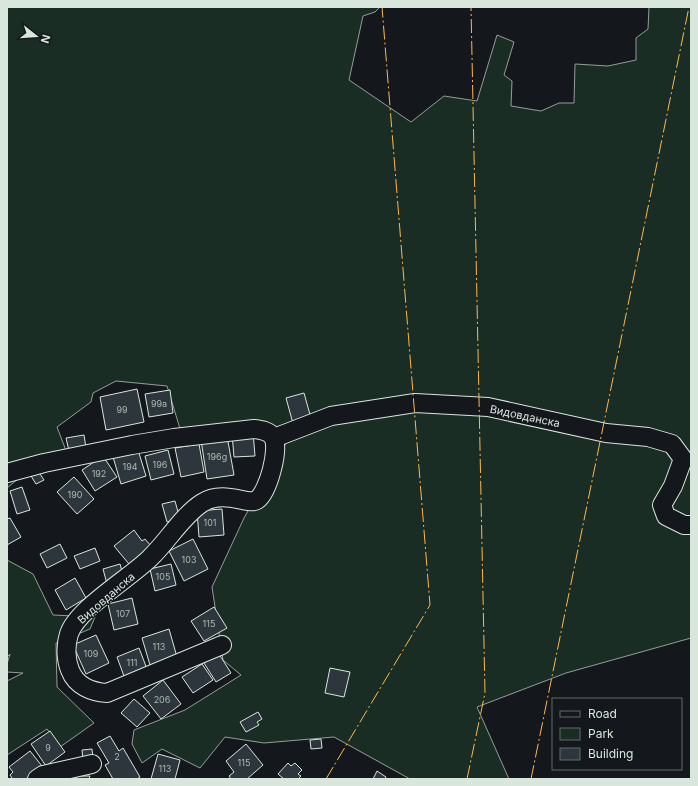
<svg xmlns="http://www.w3.org/2000/svg" width="698" height="786" font-family="Inter,sans-serif">
<style>
.green{fill:#1a2d24;stroke:#939e99}
.building{fill:#2c363c;stroke:#d8e6dc}
.lines{fill:none;stroke-linecap:round;stroke-linejoin:round}
.minor-casing{stroke:#d8e6dc;stroke-width:20}
.minor{stroke:#14181c;stroke-width:18}
.power{stroke:#ffb74d;stroke-width:1;stroke-dasharray:14 3 2 3;stroke-linecap:butt}
.labels{text-anchor:middle;stroke-width:3;stroke-linejoin:round;paint-order:stroke}
.number-label{font-size:9px;fill:#adbab4}
.street-label{font-size:11px;fill:#d8e6dc;stroke:#14181c}
</style>
<rect width="100%" height="100%" fill="#14181c"/>
<g class="green">
<polygon points="7,7 380,7 375,12 363,16 349,80 411,122 444,96 477,101 497,35 514,42 504,75 512,81 511,106 541,111 559,103 574,103 575,64 608,66 636,60 636,38 648,29 649,7 691,7 691,638 566,673 477,707 509,779 410,779 334,737 264,743 225,737 200,768 162,749 142,763 132,744 134,730 185,710 241,675 223,660 212,587 244,518 294,429 181,432 167,386 116,381 93,393 91,402 57,427 70,461 19,478 7,488"/>
<polygon points="7,560 33,574 53,615 95,617 90,629 56,643 57,687 94,723 60,747 47,729 7,755 7,681 23,673 7,672 7,664 10,654 7,657"/>
</g>
<g class="building">
<polygon points="137,389 144,422 106,430 100,397"/>
<polygon points="170,390 173,413 149,417 145,394"/>
<polygon points="304,393 312,422 294,427 286,398"/>
<polygon points="253,432 255,456 234,457 232,434"/>
<polygon points="84,435 86,448 69,451 66,438"/>
<polygon points="227,436 234,475 207,479 201,440"/>
<polygon points="199,444 204,472 181,477 175,448"/>
<polygon points="138,450 146,476 121,484 113,457"/>
<polygon points="168,450 174,474 151,480 145,456"/>
<polygon points="103,456 117,477 95,491 82,470"/>
<polygon points="38,471 44,480 36,484 31,476"/>
<polygon points="74,477 94,499 77,514 57,492"/>
<polygon points="22,487 30,510 17,514 10,491"/>
<polygon points="175,501 180,519 167,522 162,504"/>
<polygon points="222,509 224,535 199,537 197,511"/>
<polygon points="10,518 21,537 7,545 7,519"/>
<polygon points="134,530 142,541 145,539 151,546 129,564 114,546"/>
<polygon points="193,539 208,569 184,581 169,551"/>
<polygon points="60,544 67,558 47,568 40,554"/>
<polygon points="95,548 100,561 80,569 74,556"/>
<polygon points="120,564 124,579 107,584 103,569"/>
<polygon points="171,564 176,585 155,591 150,569"/>
<polygon points="75,578 86,598 66,610 55,590"/>
<polygon points="132,598 138,624 114,630 108,604"/>
<polygon points="214,607 227,628 204,641 191,621"/>
<polygon points="169,629 177,657 150,665 142,638"/>
<polygon points="96,635 109,663 86,674 73,645"/>
<polygon points="139,648 147,669 125,679 117,657"/>
<polygon points="219,654 231,673 216,682 204,663"/>
<polygon points="202,664 213,680 193,693 182,677"/>
<polygon points="330,668 350,672 344,697 325,693"/>
<polygon points="163,680 181,704 161,719 143,696"/>
<polygon points="134,699 150,713 137,727 121,713"/>
<polygon points="258,712 262,719 257,722 259,725 246,732 240,722"/>
<polygon points="50,731 65,752 46,766 31,744"/>
<polygon points="110,736 119,751 123,748 140,777 137,779 113,779 105,765 109,763 97,743"/>
<polygon points="321,739 322,748 311,749 310,740"/>
<polygon points="246,744 263,765 247,779 231,779 229,776 234,772 226,761"/>
<polygon points="92,749 93,759 83,760 82,750"/>
<polygon points="30,751 42,766 26,779 10,779 12,778 10,775 13,772 9,767"/>
<polygon points="158,754 180,760 175,779 151,779"/>
<polygon points="288,763 291,766 295,763 302,770 298,774 301,776 298,779 284,779 278,774"/>
<polygon points="377,771 386,777 385,779 373,779"/>
<polygon points="66,776 90,776 89,779 66,779"/>
</g>
<g class="lines">
<g class="minor-casing">
<g id="minor">
<polyline points="274,438 331,416 415,403 488,407 606,433 648,437 672,444 683,459 673,486 662,505 666,516 684,525 691,525"/>
<path d="M7,473L44,463L132,445L174,438L254,429C262,430 269,431 273,437C280,449 268,492 257,500C249,506 224,489 202,503C182,516 168,541 150,558C130,578 77,609 69,634C65,646 66,660 70,670C76,686 92,692 107,693L222,645"/>
<polyline points="37,779 43,775 92,764"/>
</g>
</g>
<use href="#minor" class="minor"/>
<g class="power">
<polyline points="326,779 430,605 382,7"/>
<polyline points="467,779 485,693 471,7"/>
<polyline points="531,779 689,7"/>
</g>
</g>
<g class="labels">
<g class="number-label">
<text x="159" y="407">99a</text>
<text x="122" y="413">99</text>
<text x="217" y="460">196g</text>
<text x="160" y="468">196</text>
<text x="130" y="470">194</text>
<text x="99" y="477">192</text>
<text x="75" y="498">190</text>
<text x="210" y="526">101</text>
<text x="189" y="563">103</text>
<text x="163" y="580">105</text>
<text x="123" y="617">107</text>
<text x="209" y="627">115</text>
<text x="159" y="650">113</text>
<text x="91" y="657">109</text>
<text x="132" y="666">111</text>
<text x="162" y="703">206</text>
<text x="48" y="751">9</text>
<text x="117" y="760">2</text>
<text x="244" y="766">115</text>
<text x="165" y="772">113</text>
</g>
<g class="street-label">
<text transform="translate(525 416) rotate(12)" y="4">Видовданска</text>
<text transform="translate(106 598) rotate(-41)" y="4">Видовданска</text>
</g>
</g>
<rect width="698" height="786" fill="none" stroke="#d8e6dc" stroke-width="16"/>
<rect x="552" y="698" width="130" height="72" fill="#14181c" stroke="#626a69"/>
<rect x="560" y="711" width="20" height="6" fill="#14181c" stroke="#626a69"/>
<text x="588" y="718" font-size="12" fill="#d8e6dc">Road</text>
<rect x="560" y="728" width="20" height="12" fill="#1a2d24" stroke="#626a69"/>
<text x="588" y="738" font-size="12" fill="#d8e6dc">Park</text>
<rect x="560" y="748" width="20" height="12" fill="#2c363c" stroke="#626a69"/>
<text x="588" y="758" font-size="12" fill="#d8e6dc">Building</text>
<g transform="translate(36 36) rotate(107)" stroke="#14181c" stroke-width="3" paint-order="stroke">
<path d="M0-3L7 15L0 10L-7 15Z" fill="#d8e6dc"/>
<text y="-6" font-size="11" font-weight="bold" text-anchor="middle" fill="#d8e6dc">N</text>
</g>
</svg>
